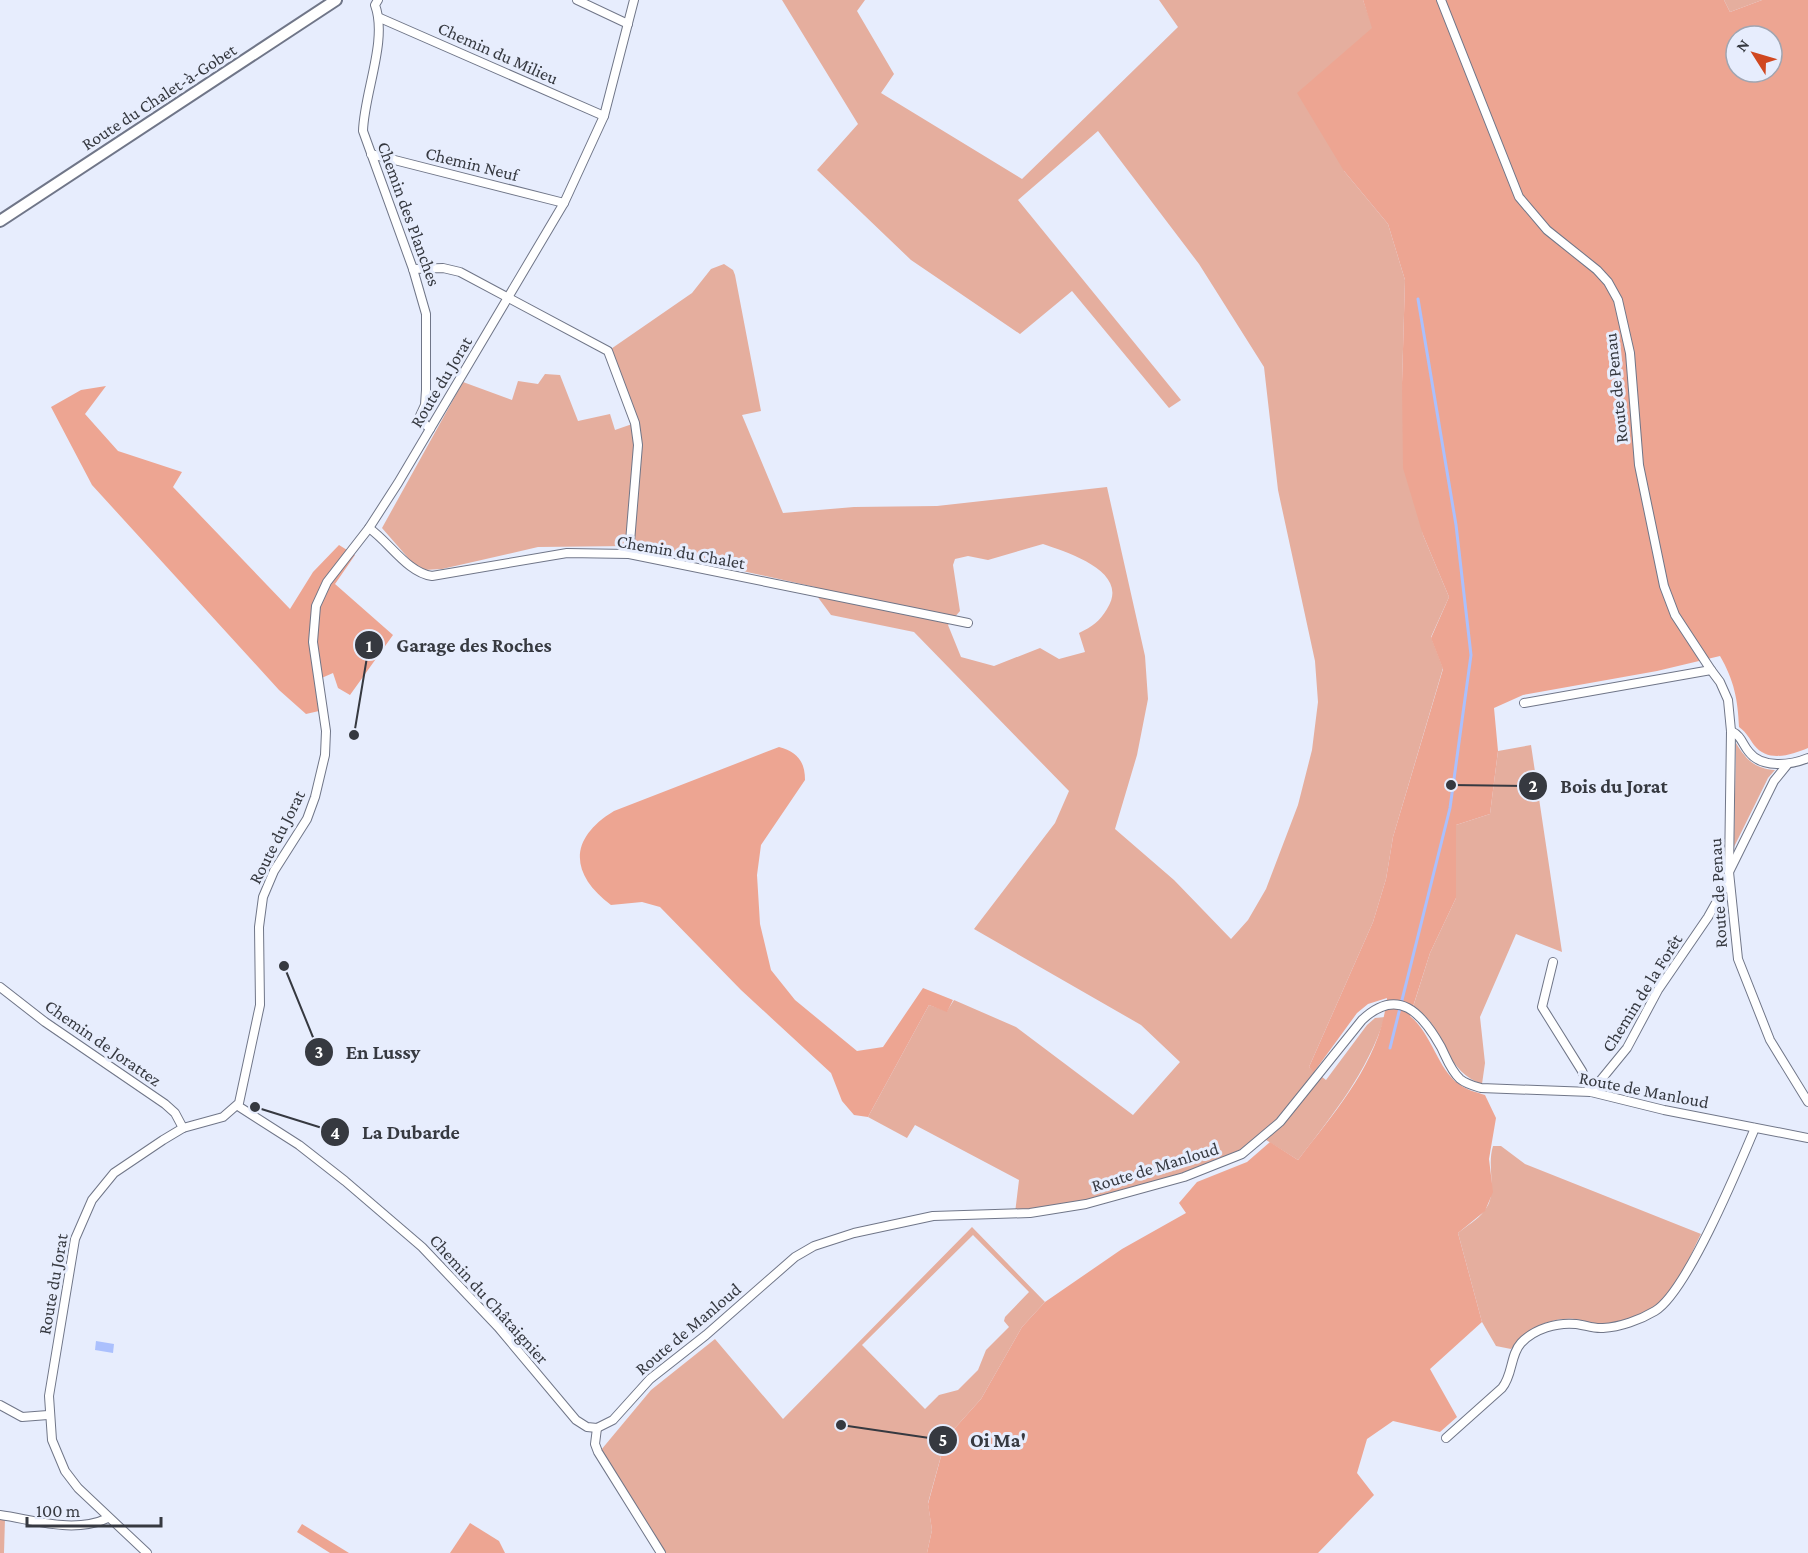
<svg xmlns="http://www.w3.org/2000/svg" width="1808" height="1553" font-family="'Crimson Pro',serif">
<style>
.green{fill:#e5ae9e;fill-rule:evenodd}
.forest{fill:#eda592;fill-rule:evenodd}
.water{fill:#abc0fd}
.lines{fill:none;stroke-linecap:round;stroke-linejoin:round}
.stream{stroke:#abc0fd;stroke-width:3}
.minor-casing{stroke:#707688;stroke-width:10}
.secondary-casing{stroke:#707688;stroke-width:14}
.minor{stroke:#fff;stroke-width:8}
.secondary{stroke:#fff;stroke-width:10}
.labels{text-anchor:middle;stroke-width:6;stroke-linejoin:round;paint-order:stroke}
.street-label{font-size:18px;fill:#363940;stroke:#e7edfd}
.leader{fill:none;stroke:#363940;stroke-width:2}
.callout-dot{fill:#363940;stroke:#e7edfd;stroke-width:2}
.mark-label{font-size:18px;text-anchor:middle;font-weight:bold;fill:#fff}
.callout-label{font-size:20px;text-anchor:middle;font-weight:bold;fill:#363940;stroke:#e7edfd;stroke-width:6;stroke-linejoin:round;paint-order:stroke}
</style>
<rect width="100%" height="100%" fill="#e7edfd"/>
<g class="green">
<path d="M782,0H865L857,11L894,74L881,93L1022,179L1178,27L1159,0H1363L1373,28L1344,171L1388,224L1405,280L1402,383L1423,535L1449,597L1431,637L1443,668L1393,837L1386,879L1373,922L1309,1067L1326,1080L1367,1025L1375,1018L1385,1017C1367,1073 1334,1113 1298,1160L1263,1138L1242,1154L1134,1192L1015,1213L1019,1180L915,1125L907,1138L868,1117L929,1005L947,1011L954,1000L1016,1027L1133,1115L1180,1062L1141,1025L974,929L1055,823L1069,791L914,632L831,615L817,596L815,587L629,546L538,547L442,569L424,570L416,567L382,528L463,382L512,400L518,381L538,384L545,374L560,375L578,421L610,414L615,430L635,423L608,351L692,293L711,269L724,264L733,270L735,275L761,411L742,415L783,513L854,507L937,506L1107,487L1145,656L1148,699L1137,755L1115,829L1174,880L1231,939L1248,920L1266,889L1298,805L1312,750L1318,702L1315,661L1278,490L1264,367L1199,264L1098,131L1018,200L1181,400L1169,408L1072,291L1020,334L911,260L817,170L858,124ZM1043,544C1069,553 1131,572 1107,609C1099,622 1093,626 1079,633L1085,652L1059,659L1040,648L994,666L961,657L948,625L960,611L953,565L955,559L968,556L988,560Z"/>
<polygon points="1724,0 1762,0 1730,12"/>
<path d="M1736,743C1746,760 1756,769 1775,770L1768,778L1734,847Z"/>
<path d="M1531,745L1562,952L1516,934L1480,1017L1485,1063L1482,1084C1441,1070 1447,1025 1413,1007L1430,953L1456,898V825L1490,814L1498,751Z"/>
<path d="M1493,1146H1501L1525,1164L1701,1234C1689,1257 1677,1292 1654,1307C1642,1315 1617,1324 1602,1324C1593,1324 1584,1320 1575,1319C1550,1317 1525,1329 1511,1349L1496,1346L1482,1322L1458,1233C1466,1226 1478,1220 1484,1211C1499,1194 1486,1168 1493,1146Z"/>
<path d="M972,1227L1045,1302L1022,1327L981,1399L946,1438L928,1503L932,1530L927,1553H656L596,1456L651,1390L715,1339L783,1419ZM973,1235L1029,1292L1005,1317L1004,1321L1009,1327L986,1350L978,1370L958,1390L939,1395L925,1409L862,1345Z"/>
<polygon points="0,1517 5,1518 4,1553 0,1553"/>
</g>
<g class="forest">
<path d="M1363,0H1724L1730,12L1762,0H1808V748C1791,755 1768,763 1754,745C1749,738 1747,733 1739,727C1738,700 1734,680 1720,656L1657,671L1523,695L1494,708L1498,751L1490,814L1456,825V898L1430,953L1410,1016C1432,1034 1438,1070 1459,1084C1466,1090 1476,1092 1485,1095L1496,1118L1489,1159L1493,1192L1485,1211L1458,1233L1482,1322L1430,1369L1457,1417L1440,1432L1393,1421L1367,1439L1357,1473L1374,1495L1318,1553H927L932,1530L928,1504L946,1438L981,1399L1022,1327L1045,1302L1122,1249L1186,1213L1179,1203L1197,1182L1247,1162L1270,1142L1298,1160C1336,1110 1380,1062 1387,998L1368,1004L1357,1013L1314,1072L1309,1067L1373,922L1386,879L1393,837L1443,669L1431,638L1449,597L1423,535L1403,468L1402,383L1405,280L1388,224L1344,171L1297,93L1372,28ZM1736,36H1772V72H1736Z"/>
<polygon points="106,386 85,414 118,451 182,472 173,487 290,609 313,572 339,545 355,555 335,584 393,635 350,695 338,688 333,673 317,680 319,711 306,714 279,690 92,485 51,407 81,390"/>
<path d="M779,747C797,752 805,761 805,780L761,845L757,875L760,924L771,970L795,1000L857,1051L883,1047L923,988L953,1000L947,1012L929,1005L868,1117L854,1115L842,1101L831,1073L741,990L660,907L642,902L611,905C570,874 568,839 614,811Z"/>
<polygon points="470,1523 499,1541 505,1553 450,1553"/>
<polygon points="302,1524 349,1553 330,1553 297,1532"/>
</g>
<polygon class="water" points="96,1341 114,1344 113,1353 95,1350"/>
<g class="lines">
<polyline class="stream" points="1390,1048 1450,808 1471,655 1456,525 1418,299"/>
<g class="minor-casing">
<g id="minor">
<path d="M378,0L375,5C388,40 364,93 363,131L413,269L426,314V390L425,405L419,418L430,429"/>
<polyline points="577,0 628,24"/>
<polyline points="1441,0 1519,197 1547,230 1597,270 1608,282 1618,300 1630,353 1639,465 1664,586 1675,615 1711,670"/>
<polyline points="380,18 604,116"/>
<polyline points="371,154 564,203"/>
<polyline points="413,269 443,268 460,272 608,351 635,423 638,445 629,554"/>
<path d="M369,528C390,543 408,573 432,576L567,553L629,554L968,623"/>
<polyline points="1524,703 1711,670 1720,682 1728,700 1731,731 1729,872 1738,959 1770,1040 1808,1102"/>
<path d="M1731,731C1742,736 1742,744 1749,752C1762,769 1791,765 1808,758"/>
<polyline points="1553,962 1542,1007 1582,1071 1591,1092"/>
<polyline points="0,987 45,1022 165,1104 175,1113 183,1128"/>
<polyline points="1591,1092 1627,1048 1658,990 1708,917 1726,885 1729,872 1774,781 1787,765"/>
<path d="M238,1106L299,1145L345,1181L422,1247L498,1327L576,1420L587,1427L597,1428L613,1420L650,1379L706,1335L795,1257L814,1246L854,1233L933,1216L1030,1213L1086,1204L1184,1177L1242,1154L1280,1122L1362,1020C1398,986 1422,1013 1441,1047C1446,1057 1451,1071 1460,1079C1466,1084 1474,1086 1481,1088L1591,1092L1664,1110L1808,1138"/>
<polyline points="0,1405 22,1417 48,1415"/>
<polyline points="597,1428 595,1444 598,1452 661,1553"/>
<path d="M1446,1438L1502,1388C1513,1375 1510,1355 1521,1343C1534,1329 1557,1322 1576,1324C1585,1325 1594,1329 1603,1328C1620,1327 1640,1320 1655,1311C1687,1292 1739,1166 1755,1128"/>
<path d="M0,1515C35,1520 74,1534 108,1518"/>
<polyline points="147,1553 78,1488 65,1471 52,1440 49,1396 75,1239 92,1200 114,1173 163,1140 183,1128 223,1117 239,1103 260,1005 259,927 263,897 274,871 307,819 315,797 325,755 326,731 313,642 316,606 327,582 369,528 398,483 564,203 604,116 634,0"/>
</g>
</g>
<g class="secondary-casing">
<polyline id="secondary" points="0,221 336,0"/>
</g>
<use href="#minor" class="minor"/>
<use href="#secondary" class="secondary"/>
</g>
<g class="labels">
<g class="street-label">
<text transform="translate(498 53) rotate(24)" y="6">Chemin du Milieu</text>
<text transform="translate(159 97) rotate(-33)" y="6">Route du Chalet-à-Gobet</text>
<text transform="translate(472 164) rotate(14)" y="6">Chemin Neuf</text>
<text transform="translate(409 214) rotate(70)" y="6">Chemin des Planches</text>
<text transform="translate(441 382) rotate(-59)" y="6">Route du Jorat</text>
<text transform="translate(1616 388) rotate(-96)" y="6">Route de Penau</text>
<text transform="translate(681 552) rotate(10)" y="6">Chemin du Chalet</text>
<text transform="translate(277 837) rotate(-63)" y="6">Route du Jorat</text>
<text transform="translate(1718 893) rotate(-93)" y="6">Route de Penau</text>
<text transform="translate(1642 993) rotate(-58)" y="6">Chemin de la Forêt</text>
<text transform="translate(103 1043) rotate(35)" y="6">Chemin de Jorattez</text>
<text transform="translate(1644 1090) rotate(11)" y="6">Route de Manloud</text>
<text transform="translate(1155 1167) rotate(-17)" y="6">Route de Manloud</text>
<text transform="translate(53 1284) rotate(-80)" y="6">Route du Jorat</text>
<text transform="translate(489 1299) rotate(48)" y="6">Chemin du Châtaignier</text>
<text transform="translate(688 1329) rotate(-40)" y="6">Route de Manloud</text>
</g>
</g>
<path class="leader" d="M354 735L369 645M1451 785L1533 786M284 966L319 1052M255 1107L335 1132M841 1425L943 1440"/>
<g class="callout-dot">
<circle cx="354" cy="735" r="6"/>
<circle cx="1451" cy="785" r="6"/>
<circle cx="284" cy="966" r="6"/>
<circle cx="255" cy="1107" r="6"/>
<circle cx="841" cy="1425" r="6"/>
<circle cx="369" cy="645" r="15"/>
<circle cx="1533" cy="786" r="15"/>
<circle cx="319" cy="1052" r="15"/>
<circle cx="335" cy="1132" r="15"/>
<circle cx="943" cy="1440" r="15"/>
</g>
<g class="mark-label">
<text x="369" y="652">1</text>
<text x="1533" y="792">2</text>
<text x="319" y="1058">3</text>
<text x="335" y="1139">4</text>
<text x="943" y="1446">5</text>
</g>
<g class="callout-label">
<text x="474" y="652">Garage des Roches</text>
<text x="1614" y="793">Bois du Jorat</text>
<text x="383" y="1059">En Lussy</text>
<text x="411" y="1139">La Dubarde</text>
<text x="998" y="1447">Oi Ma'</text>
</g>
<g transform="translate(1754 54) rotate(307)"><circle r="28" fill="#e7edfd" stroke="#a0a5b1" stroke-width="1.5"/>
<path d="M0-4.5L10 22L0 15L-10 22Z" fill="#d04720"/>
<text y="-9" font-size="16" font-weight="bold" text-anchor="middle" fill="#363940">N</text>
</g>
<path d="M27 1517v9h134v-9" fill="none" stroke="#363940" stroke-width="3"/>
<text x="36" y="1517" font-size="18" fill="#363940" stroke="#e7edfd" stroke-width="4.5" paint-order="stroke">100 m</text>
</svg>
